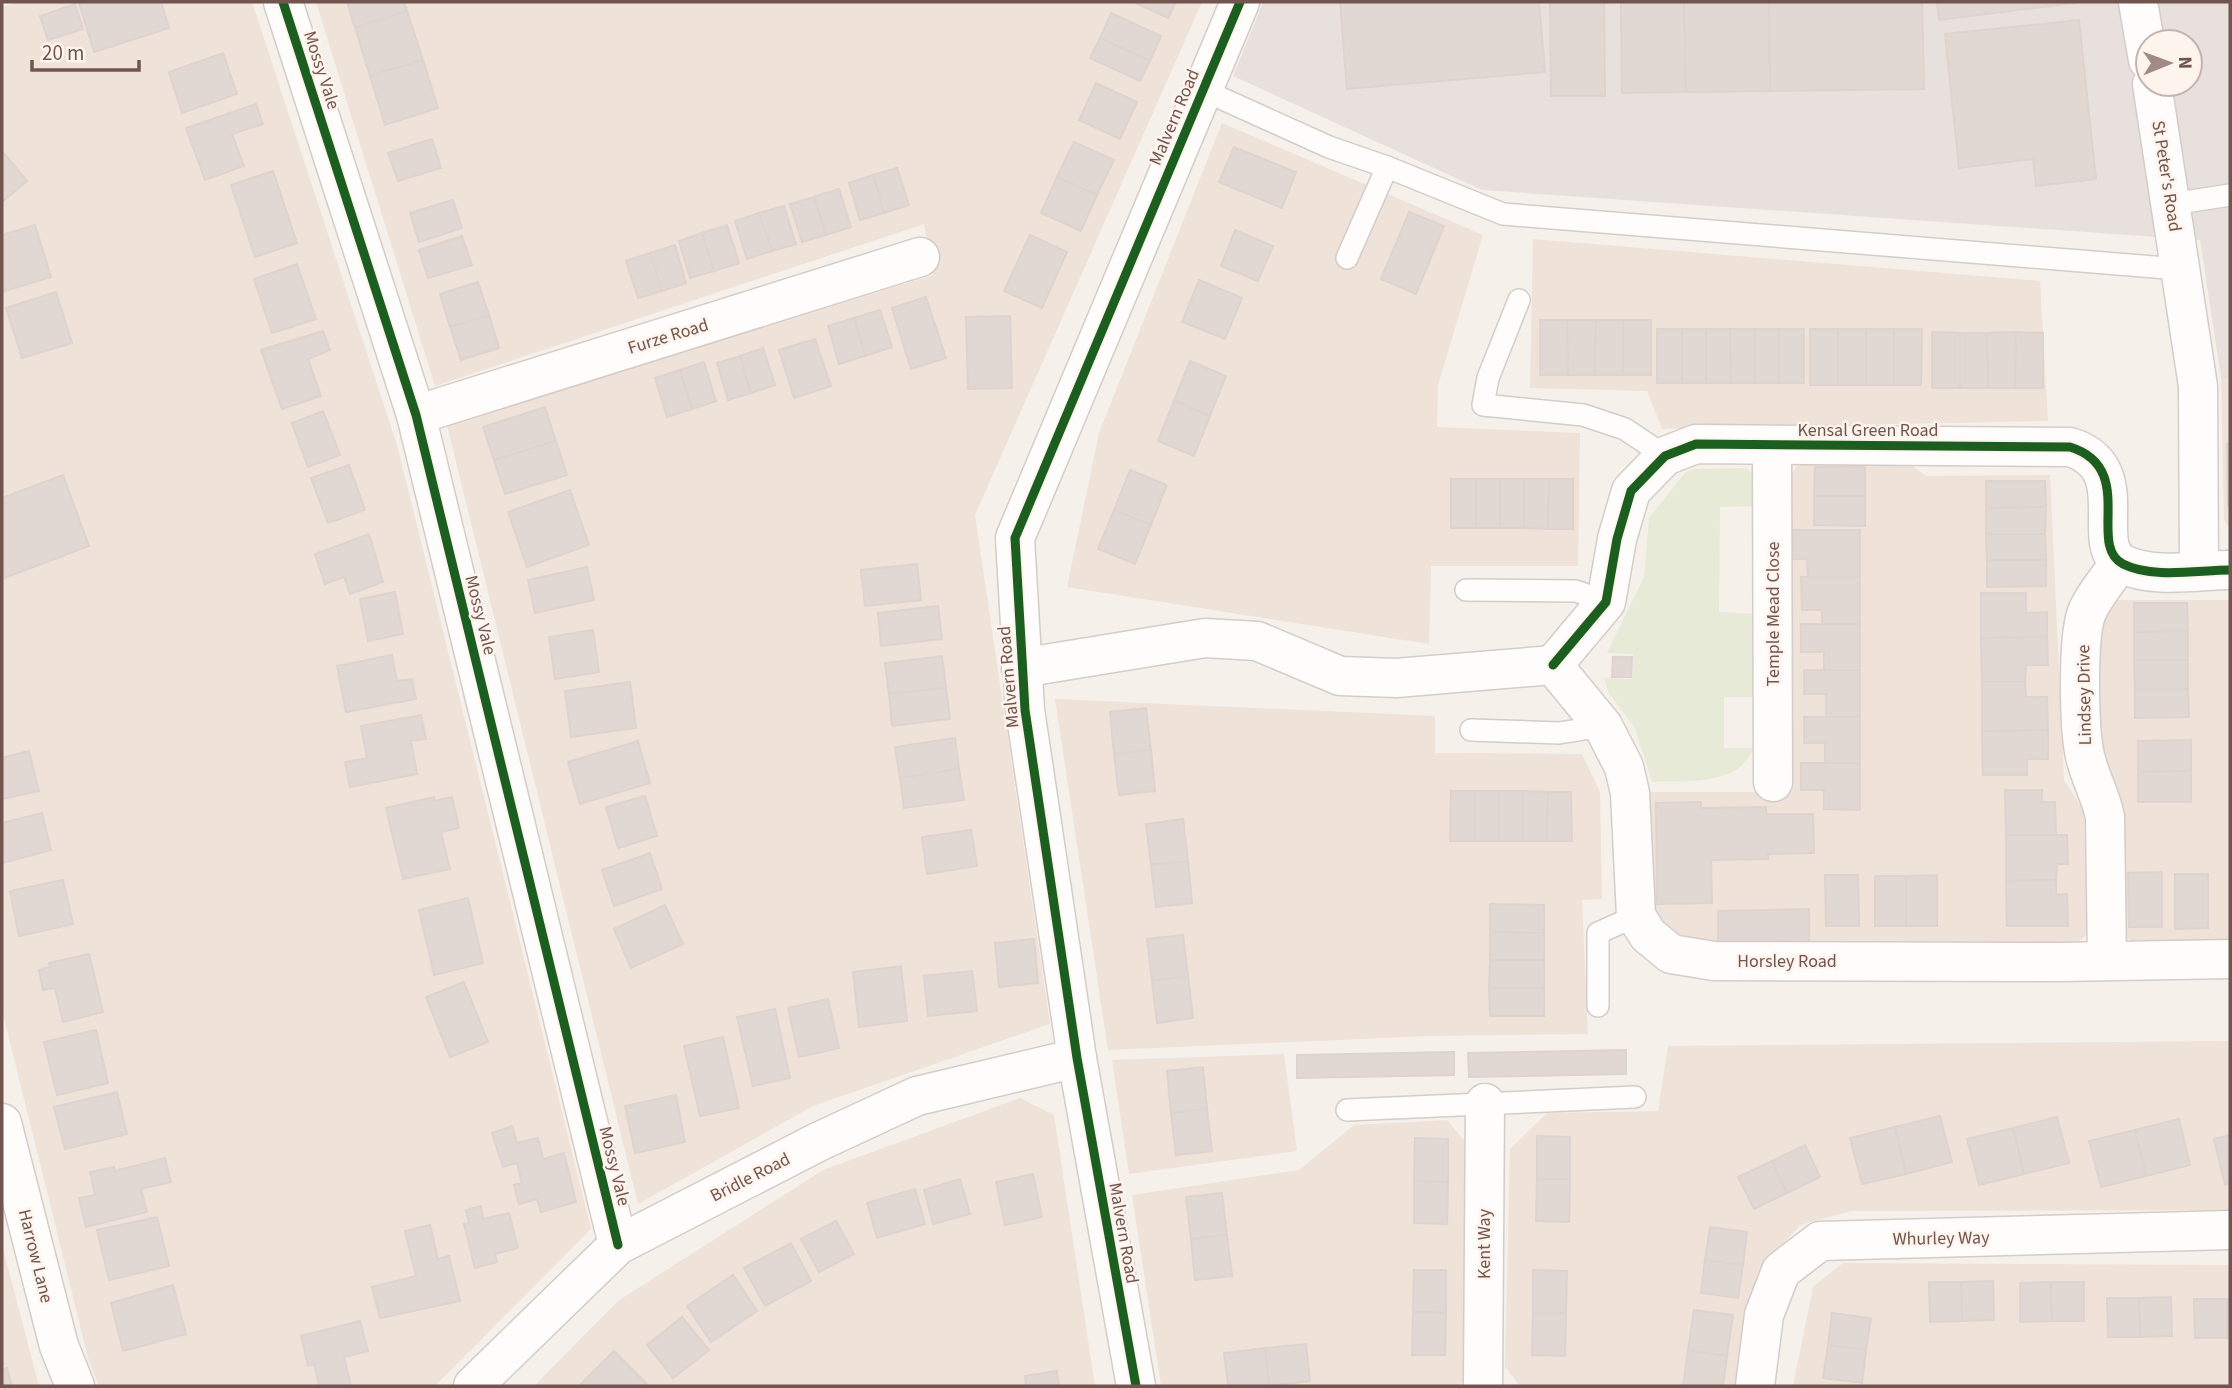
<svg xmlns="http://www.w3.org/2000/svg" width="2232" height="1388" font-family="'Source Sans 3',sans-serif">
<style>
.residential{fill:#eee2d9}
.industrial{fill:#e8e0dc;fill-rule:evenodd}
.green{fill:#e6ead7}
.building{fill:#e2d8d3;stroke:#ded3ce;stroke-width:2}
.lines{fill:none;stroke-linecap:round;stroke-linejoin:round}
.lane-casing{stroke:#d4ccc8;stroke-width:24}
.street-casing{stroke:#d4ccc8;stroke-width:41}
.lane{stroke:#fefdfc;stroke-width:21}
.street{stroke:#fefdfc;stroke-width:38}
.cycleway-casing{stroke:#fdf4ed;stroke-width:13}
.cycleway{stroke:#1b5e20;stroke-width:9}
.labels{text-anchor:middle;stroke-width:5;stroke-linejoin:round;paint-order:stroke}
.street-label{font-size:18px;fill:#71554e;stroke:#fdf4ed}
</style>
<rect width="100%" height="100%" fill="#f6f0eb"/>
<g class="residential">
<polygon points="19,2 252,2 397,445 591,1229 435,1386 99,1386 88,1358 2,1010 2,7"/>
<polygon points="316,2 1202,2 975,515 1050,1024 813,1106 638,1204 447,425 933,275 924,224 435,386"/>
<polygon points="1222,123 1483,235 1438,385 1437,427 1580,433 1578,566 1431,566 1429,644 1067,587 1099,433"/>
<polygon points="1533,239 2040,281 2048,421 1662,429 1647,391 1530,388"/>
<polygon points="2221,378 2230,378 2230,529 2224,520"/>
<polygon points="1910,464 1926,476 2050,475 2064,780 2084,811 2087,934 2069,951 1686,953 1646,907 1647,792 1784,792 1781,486 1798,465"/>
<polygon points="2110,600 2230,600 2230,945 2136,945 2120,932 2095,759 2094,622"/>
<polygon points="1055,699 1435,716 1435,753 1582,754 1600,792 1602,899 1582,900 1588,1034 1427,1036 1108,1050"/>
<polygon points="2230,1041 2230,1210 1851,1211 1800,1225 1765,1263 1739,1386 1520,1386 1505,1367 1510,1149 1547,1113 1658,1111 1668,1046"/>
<polygon points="1284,1054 1297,1151 1129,1174 1112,1060"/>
<polygon points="1020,1098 1054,1115 1095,1386 534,1386 618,1301 823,1170"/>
<polygon points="1447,1120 1473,1151 1469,1377 1458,1386 1161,1386 1132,1195 1299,1170 1354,1125"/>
<polygon points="2,1245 39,1386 2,1386"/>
<polygon points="1843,1263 2230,1265 2230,1386 1793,1386 1813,1287"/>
</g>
<path class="industrial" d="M1263,2H2230V378H2221L2200,240L1482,190L1233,76ZM2148,42H2190V84H2148Z"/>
<path class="green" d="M1746,468L1755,476V506L1720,507L1719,612L1754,614L1760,648L1753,654V697H1724V748H1753C1740,787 1685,780 1652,782L1635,728L1608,692L1604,678L1632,679L1633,654L1607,653L1644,577L1649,518L1685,473L1693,469Z"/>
<g class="building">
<polygon points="161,2 169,28 94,52 79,3"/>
<polygon points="347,2 404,2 407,11 355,28"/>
<polygon points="1134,2 1176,2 1168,18"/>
<polygon points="1340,2 1539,2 1545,72 1347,89"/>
<polygon points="1550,2 1604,2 1605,96 1551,96"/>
<polygon points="1621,2 1684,2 1686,92 1622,93"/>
<polygon points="1684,2 1769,2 1770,91 1686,92"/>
<polygon points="1769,2 1922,2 1924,89 1770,91"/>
<polygon points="1937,2 2074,2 2074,3 1939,20"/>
<polygon points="75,4 83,29 48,40 40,16"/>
<polygon points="407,11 423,60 370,76 355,28"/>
<polygon points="1111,13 1161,36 1150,61 1100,38"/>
<polygon points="2079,20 2096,179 2036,186 2033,159 1959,168 1945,34"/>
<polygon points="1100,38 1150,61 1140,81 1090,58"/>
<polygon points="223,53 237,94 182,113 169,72"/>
<polygon points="423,60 438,108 385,125 370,76"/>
<polygon points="1096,83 1137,102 1120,139 1079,120"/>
<polygon points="256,104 263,124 232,134 244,166 205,180 186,128"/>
<polygon points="432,139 441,168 398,181 388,153"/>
<polygon points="1074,142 1114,160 1097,195 1057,177"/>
<polygon points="1234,147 1296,172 1282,208 1219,182"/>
<polygon points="2,151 27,181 2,202"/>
<polygon points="897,168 909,205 884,213 873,175"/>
<polygon points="273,171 297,243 255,257 231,185"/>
<polygon points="873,175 884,213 860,220 849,183"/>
<polygon points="1057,177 1097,195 1081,231 1041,213"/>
<polygon points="839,189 851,227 826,235 814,197"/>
<polygon points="814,197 826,235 802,242 790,204"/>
<polygon points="453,200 462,228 419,242 410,213"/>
<polygon points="784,206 796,244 772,251 759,213"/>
<polygon points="1409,212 1444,226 1416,294 1381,279"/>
<polygon points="759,213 772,251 747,259 735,221"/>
<polygon points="35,225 51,277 2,292 2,235"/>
<polygon points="727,225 739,263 714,271 702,233"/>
<polygon points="1235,230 1273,246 1258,281 1221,266"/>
<polygon points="702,233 714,271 690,278 679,241"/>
<polygon points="1030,235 1067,252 1042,308 1004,291"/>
<polygon points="462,236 472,265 428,278 419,250"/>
<polygon points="675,245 686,283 662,291 650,253"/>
<polygon points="650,253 662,291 638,298 626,261"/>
<polygon points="297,264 316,319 272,333 254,279"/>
<polygon points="1199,280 1242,298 1225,339 1182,322"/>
<polygon points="478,282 489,315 450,327 440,294"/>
<polygon points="56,292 72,343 22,358 6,308"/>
<polygon points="926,297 946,358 911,369 892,308"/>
<polygon points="880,310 892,347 865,356 854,318"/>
<polygon points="489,315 499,348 461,360 450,327"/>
<polygon points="1010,316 1012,388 968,389 966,317"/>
<polygon points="854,318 865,356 839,364 828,326"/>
<polygon points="1540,320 1567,320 1568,375 1540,375"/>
<polygon points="1567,320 1596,320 1595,375 1568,375"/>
<polygon points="1596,320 1623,320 1623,375 1595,375"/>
<rect x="1623" y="320" width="28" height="55"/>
<rect x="1657" y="329" width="25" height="54"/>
<rect x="1682" y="329" width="24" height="54"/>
<polygon points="1706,329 1730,329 1731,383 1706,383"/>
<polygon points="1730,329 1755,329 1755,383 1731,383"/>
<rect x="1755" y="329" width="24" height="54"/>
<rect x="1779" y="329" width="25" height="54"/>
<rect x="1810" y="329" width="28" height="56"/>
<rect x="1838" y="329" width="28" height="56"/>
<rect x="1866" y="329" width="28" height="56"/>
<polygon points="1894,329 1922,329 1921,385 1894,385"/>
<polygon points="323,331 330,350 308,359 321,396 282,409 261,350"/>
<polygon points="1932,332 1960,333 1960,388 1932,388"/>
<polygon points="2016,332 2015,388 1988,388 1987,333"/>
<polygon points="2016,332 2043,333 2043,388 2015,388"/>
<polygon points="1960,333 1987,333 1988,388 1960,388"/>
<polygon points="815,339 831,386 794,398 779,350"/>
<polygon points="763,348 775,385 751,393 740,356"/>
<polygon points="740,356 751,393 728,400 717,363"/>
<polygon points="1190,361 1226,376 1210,416 1174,401"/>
<polygon points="704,362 716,401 692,409 680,370"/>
<polygon points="680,370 692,409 667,417 655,378"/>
<polygon points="1174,401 1210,416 1194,456 1158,441"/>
<polygon points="545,407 556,441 494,460 483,427"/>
<polygon points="323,411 340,455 308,467 292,423"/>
<polygon points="556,441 567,475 505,494 494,460"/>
<polygon points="2227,444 2230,444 2230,505 2228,505"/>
<polygon points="349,465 365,510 328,523 311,478"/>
<polygon points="1815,467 1865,467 1865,496 1814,496"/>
<polygon points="1130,470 1167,485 1151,525 1114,510"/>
<polygon points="63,475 89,546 2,579 2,498"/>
<rect x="1451" y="479" width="25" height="49"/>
<rect x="1476" y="479" width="24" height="49"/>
<rect x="1500" y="479" width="24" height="49"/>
<polygon points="1524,479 1549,479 1548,529 1524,528"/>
<polygon points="1549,479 1573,479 1573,529 1548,529"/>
<polygon points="1986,481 2045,481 2046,507 1986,508"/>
<polygon points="570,490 589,545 527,567 508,512"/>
<polygon points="1814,496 1865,496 1865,526 1814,525"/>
<polygon points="2046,507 2045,534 1986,534 1986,508"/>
<polygon points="1114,510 1151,525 1135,564 1098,549"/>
<polygon points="1793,530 1860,530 1860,577 1808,577 1807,559 1793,559"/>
<polygon points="369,534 383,582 350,594 344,577 325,584 315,554"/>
<polygon points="1986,534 2045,534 2046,560 1987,560"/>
<polygon points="1987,560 2046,560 2046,586 1987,587"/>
<polygon points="917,564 921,600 865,606 861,570"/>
<polygon points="587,567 594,600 535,613 528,580"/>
<polygon points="1801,577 1860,577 1860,624 1822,624 1822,610 1802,610"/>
<polygon points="395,592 403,634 368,641 360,599"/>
<polygon points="1981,593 2026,593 2026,613 2047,612 2047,637 1981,638"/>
<polygon points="2134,603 2187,603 2188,631 2134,632"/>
<polygon points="938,606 942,639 881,646 878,613"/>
<polygon points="1801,624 1860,624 1860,670 1824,670 1824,652 1801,652"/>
<polygon points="593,630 599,672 555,679 549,637"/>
<polygon points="2188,631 2188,660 2134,660 2134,632"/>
<polygon points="2047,637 2048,665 2026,665 2025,682 1982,682 1981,638"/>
<polygon points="392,655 397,681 412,679 416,699 346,712 337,666"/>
<polygon points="942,656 946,688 889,694 885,663"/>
<polygon points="1613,657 1632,657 1631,677 1612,677"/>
<polygon points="2134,660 2188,660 2188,689 2135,689"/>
<polygon points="1804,670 1860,670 1860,717 1826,717 1826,694 1804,694"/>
<polygon points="630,682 636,728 571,737 565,691"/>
<polygon points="1982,682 2025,682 2026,697 2047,697 2048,730 1982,731"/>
<polygon points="946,688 950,719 892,726 889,694"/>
<polygon points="2135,689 2188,689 2189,717 2135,718"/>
<polygon points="1146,708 1151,750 1114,754 1110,712"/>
<polygon points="421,715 426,739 411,741 417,774 350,787 345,762 367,758 361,726"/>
<polygon points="1804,717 1860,717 1860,763 1825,763 1825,743 1804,743"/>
<polygon points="2048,730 2048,759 2027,759 2027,775 1983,775 1982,731"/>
<polygon points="955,738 959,769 900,778 895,747"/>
<polygon points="2191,740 2191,771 2138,772 2138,741"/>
<polygon points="638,741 650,783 580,804 568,762"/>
<polygon points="1151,750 1155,791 1119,795 1114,754"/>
<polygon points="29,751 39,791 2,799 2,758"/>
<polygon points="1801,763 1860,763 1860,810 1824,809 1824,790 1801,790"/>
<polygon points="959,769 964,800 904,808 900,778"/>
<polygon points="2191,771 2191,802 2138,802 2138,772"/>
<polygon points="2005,790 2042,790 2042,802 2055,802 2056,835 2006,835"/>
<polygon points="1451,791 1475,791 1475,841 1450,841"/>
<rect x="1475" y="791" width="24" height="50"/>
<rect x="1499" y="791" width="24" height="50"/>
<polygon points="1523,791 1548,792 1547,841 1523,841"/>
<polygon points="1548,792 1571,792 1572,841 1547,841"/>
<polygon points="645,796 657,836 618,848 606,807"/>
<polygon points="434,797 434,801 452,797 459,828 441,832 450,869 403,879 386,808"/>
<polygon points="1701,802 1701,808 1766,807 1766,814 1813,814 1814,853 1768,854 1768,859 1711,860 1712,903 1657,904 1656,803"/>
<polygon points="42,813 51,850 2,863 2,823"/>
<polygon points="1183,819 1188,861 1151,865 1146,824"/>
<polygon points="971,830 977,866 927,874 922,837"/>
<polygon points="2006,835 2067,835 2068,864 2057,864 2056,880 2006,881"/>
<polygon points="650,853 662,889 614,906 602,870"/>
<polygon points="1188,861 1192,903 1156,907 1151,865"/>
<polygon points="2162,872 2162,927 2129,927 2128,873"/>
<polygon points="2175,874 2208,874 2208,928 2175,929"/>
<polygon points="1825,875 1858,875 1859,926 1826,926"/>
<polygon points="1937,875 1937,926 1906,926 1906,876"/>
<rect x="1875" y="876" width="31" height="50"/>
<polygon points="63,880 73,924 19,936 10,891"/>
<polygon points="2056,880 2056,895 2067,894 2068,926 2007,926 2006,881"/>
<polygon points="468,898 483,963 434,975 419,910"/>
<polygon points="1490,904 1544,905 1544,933 1490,932"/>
<polygon points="665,905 683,944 631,968 614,929"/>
<polygon points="1809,909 1809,943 1718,944 1718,911"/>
<polygon points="1490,932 1544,933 1544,960 1490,960"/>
<polygon points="1183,935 1188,976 1152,981 1147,939"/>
<polygon points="1034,939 1038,983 999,987 995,943"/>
<polygon points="89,954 103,1012 63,1022 55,988 43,990 39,970 50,967 49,963"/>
<polygon points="1490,960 1544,960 1544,988 1489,988"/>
<polygon points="901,966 907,1021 859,1027 853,972"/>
<polygon points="972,971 977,1011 928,1016 924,976"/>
<polygon points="1188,976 1193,1018 1157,1023 1152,981"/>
<polygon points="464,982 488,1042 450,1057 426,997"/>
<polygon points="1489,988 1544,988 1544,1016 1490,1016"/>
<polygon points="828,999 839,1048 799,1057 788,1008"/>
<polygon points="775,1009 790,1078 753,1086 737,1017"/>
<polygon points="96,1030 108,1083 57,1095 44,1042"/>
<polygon points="723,1037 739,1108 700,1116 684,1046"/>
<polygon points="1626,1050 1626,1074 1469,1077 1468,1053"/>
<polygon points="1454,1052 1454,1075 1297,1078 1297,1055"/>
<polygon points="1203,1067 1207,1109 1171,1113 1167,1071"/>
<polygon points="117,1092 127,1134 65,1149 54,1107"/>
<polygon points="676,1095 685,1142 635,1153 625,1106"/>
<polygon points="1207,1109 1212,1151 1176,1155 1171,1113"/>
<polygon points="1940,1116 1952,1162 1906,1174 1895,1127"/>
<polygon points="2057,1117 2069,1163 2024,1174 2013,1128"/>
<polygon points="2179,1119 2190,1165 2146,1176 2135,1130"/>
<polygon points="512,1126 517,1143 538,1138 543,1159 564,1153 576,1202 541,1212 537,1199 519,1204 514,1185 522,1183 517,1163 503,1167 492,1133"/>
<polygon points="1895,1127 1906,1174 1862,1184 1850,1138"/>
<polygon points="2013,1128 2024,1174 1979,1185 1967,1139"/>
<polygon points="2135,1130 2146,1176 2101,1187 2089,1141"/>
<polygon points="2230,1135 2230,1183 2225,1185 2214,1139"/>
<polygon points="1537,1136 1570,1137 1570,1179 1537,1179"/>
<polygon points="1415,1138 1448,1139 1448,1182 1414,1181"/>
<polygon points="1805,1145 1820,1177 1787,1193 1772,1161"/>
<polygon points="165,1158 171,1182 141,1189 147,1212 86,1227 79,1198 95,1195 90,1172 114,1167 115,1171"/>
<polygon points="1772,1161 1787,1193 1754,1209 1738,1177"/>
<polygon points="1033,1174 1042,1217 1005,1225 996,1182"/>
<polygon points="960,1179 970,1214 933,1224 924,1190"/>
<polygon points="1537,1179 1570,1179 1569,1222 1536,1221"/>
<polygon points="1414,1181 1448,1182 1447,1224 1414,1223"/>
<polygon points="915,1189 925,1224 877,1238 867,1203"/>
<polygon points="1222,1193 1227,1235 1191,1239 1186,1197"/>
<polygon points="481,1206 483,1219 509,1213 518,1248 495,1254 497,1262 475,1268 464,1224 469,1223 466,1210"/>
<polygon points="157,1217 169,1266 109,1280 97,1230"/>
<polygon points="836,1221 854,1254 819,1272 801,1239"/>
<polygon points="430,1225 438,1259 449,1256 460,1301 380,1318 372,1287 416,1276 405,1231"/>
<polygon points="1710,1227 1747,1232 1743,1265 1705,1260"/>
<polygon points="1227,1235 1232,1276 1195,1280 1191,1239"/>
<polygon points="791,1243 811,1281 765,1306 744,1268"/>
<polygon points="1705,1260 1743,1265 1738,1298 1701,1293"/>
<polygon points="1414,1270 1446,1270 1446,1313 1413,1312"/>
<polygon points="1533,1270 1567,1271 1566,1313 1533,1313"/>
<polygon points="733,1275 757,1311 711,1342 687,1306"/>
<polygon points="1993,1281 1994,1320 1962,1321 1961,1282"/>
<polygon points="1929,1282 1961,1282 1962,1321 1930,1322"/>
<polygon points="2051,1282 2052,1321 2020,1322 2020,1283"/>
<polygon points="2051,1282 2084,1282 2084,1321 2052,1321"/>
<polygon points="173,1285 186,1334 123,1351 111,1303"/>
<polygon points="2171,1297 2172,1336 2140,1337 2139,1298"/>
<polygon points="2107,1298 2139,1298 2140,1337 2108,1337"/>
<polygon points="2194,1299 2227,1299 2227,1338 2195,1338"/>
<rect x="2227" y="1299" width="3" height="39"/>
<polygon points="1694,1310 1733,1315 1727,1356 1688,1351"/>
<polygon points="1413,1312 1446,1313 1445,1355 1412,1355"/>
<polygon points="1533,1313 1566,1313 1565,1356 1532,1355"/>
<polygon points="1832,1313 1871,1318 1866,1350 1828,1345"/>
<polygon points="682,1317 709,1350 673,1378 647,1345"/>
<polygon points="360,1321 368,1351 344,1357 351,1386 319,1386 314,1364 308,1366 301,1336"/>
<polygon points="1306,1344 1310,1381 1269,1386 1265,1348"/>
<polygon points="1828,1345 1866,1350 1862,1383 1823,1378"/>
<polygon points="1265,1348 1269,1386 1228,1386 1224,1353"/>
<polygon points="614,1351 649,1386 584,1386 581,1384"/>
<polygon points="1688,1351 1727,1356 1723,1386 1683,1386"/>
<polygon points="7,1368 12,1386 2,1386 2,1370"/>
<polygon points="1057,1371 1059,1386 1026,1386 1025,1376"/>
</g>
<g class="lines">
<g class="lane-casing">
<g id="lane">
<polyline points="1203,90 1329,147 1387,167 1503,214 2179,269"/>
<polyline points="2172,204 2230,195"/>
<polyline points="1347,258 1387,167"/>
<polyline points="1519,300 1488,378 1483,405 1583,415 1625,429 1665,456"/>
<polyline points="1466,590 1576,591 1606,602"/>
<polyline points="1471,730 1559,733 1603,726"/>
<polyline points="1598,1006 1598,933 1636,916"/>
<polyline points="1347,1110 1635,1097"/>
</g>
</g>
<g class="street-casing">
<g id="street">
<polyline points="283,2 416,415 618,1245"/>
<polyline points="2138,2 2148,60"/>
<polyline points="2152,84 2198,386 2199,570"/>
<polyline points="416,415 920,257"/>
<polyline points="1772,446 1773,782"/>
<path d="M1553,665L1606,602L1617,539L1631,491L1665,456L1696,444L2070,447C2138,468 2086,545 2123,564C2152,579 2199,570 2230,570"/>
<polyline points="1553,665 1603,726 1624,767 1630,793 1636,916 1648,935 1671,954 1714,961 2061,962 2230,959"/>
<polyline points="1021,668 1205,638 1257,641 1340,676 1396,678 1553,665"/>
<path d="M2107,960L2105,817C2101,796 2090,778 2085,756C2079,730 2077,636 2087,612C2094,595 2109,579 2119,563"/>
<polyline points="2,1123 59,1346 75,1386"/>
<polyline points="473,1386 618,1245 818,1142 917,1096 1077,1058"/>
<polyline points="1136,1386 1077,1058 1025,710 1015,538 1240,2"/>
<polyline points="1483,1386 1485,1103"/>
<polyline points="1755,1386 1764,1315 1781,1271 1820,1241 2230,1230"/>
</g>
</g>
<use href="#lane" class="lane"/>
<use href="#street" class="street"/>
<g class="cycleway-casing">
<g id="cycleway">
<polyline points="283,2 416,415 618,1245"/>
<path d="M1553,665L1606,602L1617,539L1631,491L1665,456L1696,444L2070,447C2138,468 2086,545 2123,564C2152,579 2199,570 2230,570"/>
<polyline points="1136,1386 1077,1058 1025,710 1015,538 1240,2"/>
</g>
</g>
<use href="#cycleway" class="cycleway"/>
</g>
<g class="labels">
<g class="street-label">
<text transform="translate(322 70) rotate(72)" y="6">Mossy Vale</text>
<text transform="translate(1174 117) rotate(-67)" y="6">Malvern Road</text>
<text transform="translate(2167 176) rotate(81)" y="6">St Peter's Road</text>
<text transform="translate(668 336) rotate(-17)" y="6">Furze Road</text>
<text x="1868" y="436">Kensal Green Road</text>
<text transform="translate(1773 614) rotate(-90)" y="6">Temple Mead Close</text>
<text transform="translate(481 615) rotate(76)" y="6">Mossy Vale</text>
<text transform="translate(1008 677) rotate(-95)" y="6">Malvern Road</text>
<text transform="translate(2084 695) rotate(-91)" y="6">Lindsey Drive</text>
<text x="1787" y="967">Horsley Road</text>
<text transform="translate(615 1166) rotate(76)" y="6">Mossy Vale</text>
<text transform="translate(750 1177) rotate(-27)" y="6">Bridle Road</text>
<text transform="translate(1124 1233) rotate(80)" y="6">Malvern Road</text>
<text transform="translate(1941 1238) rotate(-1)" y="6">Whurley Way</text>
<text transform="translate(1484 1244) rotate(-90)" y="6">Kent Way</text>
<text transform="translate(36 1256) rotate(76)" y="6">Harrow Lane</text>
</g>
</g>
<rect width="2232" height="1388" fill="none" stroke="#71554e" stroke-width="7"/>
<g transform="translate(2169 63) rotate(89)"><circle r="33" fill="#fdf4ed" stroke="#c5b4ad" stroke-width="2"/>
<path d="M0-5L12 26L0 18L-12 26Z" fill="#a08b85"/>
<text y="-10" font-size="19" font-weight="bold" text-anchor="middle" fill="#71554e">N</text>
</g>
<path d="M32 60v10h107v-10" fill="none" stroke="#71554e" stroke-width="3.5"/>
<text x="42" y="60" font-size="21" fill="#71554e" stroke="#fdf4ed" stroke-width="5" paint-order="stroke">20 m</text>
</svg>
